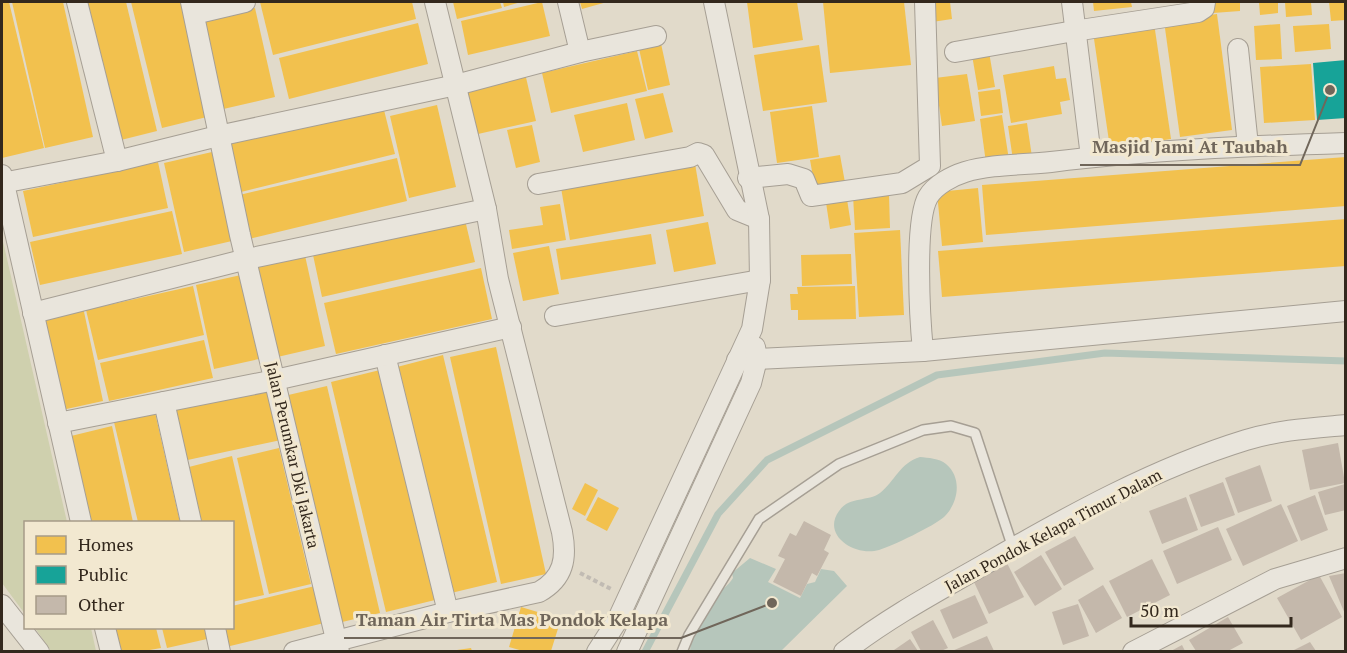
<svg xmlns="http://www.w3.org/2000/svg" width="1347" height="653" font-family="'PT Serif',serif">
<style>
.green{fill:#cfd0ae}
.water{fill:#b6c6bb}
.homes{fill:#f2c14e}
.public{fill:#17a398}
.lines{fill:none;stroke-linecap:round;stroke-linejoin:round}
.stream{stroke:#b6c6bb;stroke-width:7}
.building{fill:#c4b8ab}
.service-casing{stroke:#a69f94;stroke-width:12}
.minor-casing{stroke:#a69f94;stroke-width:22}
.path{stroke:#c1bbb3;stroke-width:4;stroke-dasharray:4.5 3;stroke-linecap:butt}
.service{stroke:#e9e5dc;stroke-width:9}
.minor{stroke:#e9e5dc;stroke-width:20}
.labels{text-anchor:middle;stroke-width:6;stroke-linejoin:round;paint-order:stroke}
.street-label{font-size:16px;fill:#33281d;stroke:#f2e8d0}
.leader{fill:none;stroke:#70665a;stroke-width:2}
.callout-dot{fill:#70665a;stroke:#f2e8d0;stroke-width:2}
.callout-label{font-size:18px;text-anchor:middle;font-weight:bold;fill:#70665a;stroke:#f2e8d0;stroke-width:6;stroke-linejoin:round;paint-order:stroke}
</style>
<rect width="100%" height="100%" fill="#e1daca"/>
<g class="green">
<polygon points="2,237 67,522 26,522 25,614 2,583"/>
<polygon points="35,628 91,628 96,651 51,651"/>
</g>
<g class="water">
<path d="M920,457C928,458 939,458 946,464C963,478 958,504 944,517C934,526 892,546 879,550C856,557 821,536 839,511C849,496 868,502 880,493C895,481 900,463 920,457Z"/>
<path d="M750,558L776,569L768,582L800,598L807,584L815,582L821,569L834,571L847,586L781,651L690,652C691,634 705,609 717,595C722,589 728,586 733,578L732,573Z"/>
</g>
<g class="homes">
<polygon points="2,2 9,2 44,148 2,158"/>
<polygon points="12,2 63,2 93,137 45,148"/>
<polygon points="87,2 126,2 157,131 121,140"/>
<polygon points="131,2 182,2 211,116 162,128"/>
<polygon points="260,2 412,2 416,19 273,55"/>
<polygon points="453,2 500,2 502,8 457,19"/>
<polygon points="503,2 521,2 504,7"/>
<polygon points="542,2 550,36 468,55 461,21"/>
<polygon points="580,2 607,2 582,9"/>
<polygon points="747,2 797,2 803,40 753,48"/>
<polygon points="823,2 904,2 911,65 830,73"/>
<polygon points="929,2 950,2 952,19 932,22"/>
<polygon points="1093,2 1131,2 1132,7 1094,11"/>
<polygon points="1212,2 1240,2 1240,11 1213,13"/>
<polygon points="1259,2 1278,2 1278,13 1260,15"/>
<polygon points="1285,2 1311,2 1312,15 1286,17"/>
<polygon points="1329,2 1346,2 1346,20 1331,21"/>
<polygon points="255,8 275,97 219,110 198,21"/>
<polygon points="1217,14 1232,130 1180,137 1164,21"/>
<polygon points="418,23 428,64 289,99 279,58"/>
<polygon points="1154,23 1171,139 1110,148 1093,32"/>
<polygon points="1280,24 1282,59 1256,60 1254,26"/>
<polygon points="1329,24 1331,49 1295,52 1293,26"/>
<polygon points="660,39 670,85 648,90 638,44"/>
<polygon points="819,45 827,102 763,111 754,55"/>
<polygon points="637,51 647,91 551,113 542,73"/>
<polygon points="989,52 995,87 978,90 972,55"/>
<polygon points="1311,64 1315,120 1264,123 1260,67"/>
<polygon points="1054,66 1056,79 1066,78 1070,100 1060,102 1062,114 1011,123 1003,75"/>
<polygon points="525,73 536,121 478,134 466,87"/>
<polygon points="967,74 975,121 942,126 935,78"/>
<polygon points="1000,89 1003,113 981,116 978,92"/>
<polygon points="663,93 673,132 645,139 635,99"/>
<polygon points="382,102 395,154 237,193 224,141"/>
<polygon points="627,103 635,140 583,152 574,115"/>
<polygon points="437,105 456,187 409,198 390,116"/>
<polygon points="812,106 819,157 777,163 770,112"/>
<polygon points="1002,115 1009,160 986,163 980,119"/>
<polygon points="1027,123 1032,157 1013,160 1008,126"/>
<polygon points="532,125 540,162 516,168 507,130"/>
<polygon points="212,152 232,241 184,252 164,163"/>
<polygon points="840,155 846,188 816,193 810,160"/>
<polygon points="1346,157 1346,206 986,235 982,185"/>
<polygon points="397,158 407,201 245,240 235,196"/>
<polygon points="694,158 704,216 570,240 560,182"/>
<polygon points="158,162 168,208 33,237 23,191"/>
<polygon points="978,188 983,242 942,246 937,192"/>
<polygon points="846,193 851,225 830,229 825,196"/>
<polygon points="889,194 890,228 855,230 853,196"/>
<polygon points="560,204 566,240 512,249 509,230 543,225 540,207"/>
<polygon points="172,211 182,254 40,285 30,242"/>
<polygon points="1346,219 1346,266 942,297 938,251"/>
<polygon points="465,220 475,262 322,297 313,255"/>
<polygon points="708,222 716,264 674,272 666,230"/>
<polygon points="900,230 904,315 859,317 854,233"/>
<polygon points="651,234 656,264 561,280 556,249"/>
<polygon points="549,246 559,294 523,301 513,253"/>
<polygon points="304,251 325,346 273,358 252,262"/>
<polygon points="851,254 852,284 802,286 801,255"/>
<polygon points="481,268 492,319 336,354 324,303"/>
<polygon points="241,275 259,359 214,369 196,285"/>
<polygon points="193,286 204,335 98,360 86,310"/>
<polygon points="855,286 856,319 798,320 798,310 791,310 790,294 798,294 797,287"/>
<polygon points="83,307 103,401 62,410 41,317"/>
<polygon points="204,340 213,378 109,401 100,363"/>
<polygon points="496,347 546,574 501,584 450,357"/>
<polygon points="443,355 497,582 451,593 397,367"/>
<polygon points="380,370 435,600 386,612 331,382"/>
<polygon points="327,386 380,613 338,623 284,396"/>
<polygon points="269,388 281,440 183,461 172,409"/>
<polygon points="154,408 180,522 138,522 113,418"/>
<polygon points="112,426 133,522 90,522 71,436"/>
<polygon points="279,448 311,584 269,594 237,458"/>
<polygon points="232,456 264,595 232,602 232,522 194,522 181,469"/>
<polygon points="585,483 598,490 585,516 572,509"/>
<polygon points="598,497 619,508 607,531 586,520"/>
<polygon points="315,586 324,623 226,647 221,628 232,628 232,606"/>
<polygon points="521,607 561,619 551,651 523,651 509,647"/>
<polygon points="113,628 156,628 161,648 144,651 118,651"/>
<polygon points="162,628 205,628 207,639 167,648"/>
<polygon points="471,648 472,651 457,651 457,650"/>
</g>
<polygon class="public" points="1346,60 1346,118 1317,120 1313,63"/>
<g class="lines">
<polyline class="stream" points="645,652 718,514 767,460 937,375 1105,353 1346,361"/>
</g>
<g class="building">
<polygon points="1338,443 1345,483 1310,490 1302,450"/>
<polygon points="1260,465 1272,501 1238,513 1225,478"/>
<polygon points="1223,482 1235,515 1201,527 1189,495"/>
<polygon points="1345,484 1346,510 1325,515 1318,492"/>
<polygon points="1315,495 1328,530 1301,541 1287,506"/>
<polygon points="1186,497 1198,530 1162,544 1149,511"/>
<polygon points="1281,504 1298,541 1243,566 1226,529"/>
<polygon points="804,521 831,535 824,550 829,553 817,576 812,573 801,596 773,582 785,559 778,556 790,533 796,536"/>
<polygon points="1218,527 1232,560 1177,584 1163,551"/>
<polygon points="1075,536 1094,569 1064,586 1045,552"/>
<polygon points="1041,555 1062,589 1035,606 1014,572"/>
<polygon points="1152,559 1170,595 1127,617 1109,581"/>
<polygon points="1007,563 1024,597 989,614 973,580"/>
<polygon points="1346,573 1346,614 1345,614 1329,576"/>
<polygon points="1319,575 1342,617 1301,640 1277,598"/>
<polygon points="1103,585 1122,618 1096,633 1078,600"/>
<polygon points="975,595 988,623 953,639 940,610"/>
<polygon points="1078,604 1089,636 1063,645 1052,612"/>
<polygon points="1228,617 1243,643 1228,651 1196,651 1189,640"/>
<polygon points="933,620 948,648 941,651 921,651 911,632"/>
<polygon points="987,636 994,651 952,651"/>
<polygon points="910,639 918,651 896,651 894,650"/>
<polygon points="1310,642 1316,651 1292,651"/>
<polygon points="1182,645 1185,651 1171,651"/>
</g>
<g class="lines">
<g class="service-casing">
<polyline id="service" points="682,652 689,635 759,519 839,464 923,430 951,426 975,433 1013,548"/>
</g>
<g class="minor-casing">
<g id="minor">
<polyline points="77,2 117,161"/>
<polyline points="191,2 240,235 339,652"/>
<polyline points="568,2 580,52"/>
<polyline points="1072,2 1091,157"/>
<polyline points="194,14 245,2"/>
<polyline points="1238,49 1248,146"/>
<polyline points="955,52 1074,31 1198,12 1204,8 1205,2"/>
<polyline points="2,175 81,522"/>
<polyline points="748,178 788,174 804,179 811,196 902,183 930,166 925,2"/>
<polyline points="2,183 117,161 218,136 456,85 580,52 656,36"/>
<polyline points="538,184 690,157 698,153 704,155 737,210 759,219"/>
<polyline points="33,313 247,259 486,209"/>
<polyline points="555,316 760,280"/>
<path d="M923,351C920,321 914,221 928,197C935,185 952,176 965,172C991,164 1023,165 1051,162C1148,150 1247,146 1346,143"/>
<polyline points="385,355 448,612"/>
<polyline points="737,360 923,351 1346,311"/>
<polyline points="164,402 191,522"/>
<polyline points="58,423 275,380 511,327"/>
<polyline points="2,605 39,652"/>
<polyline points="105,628 111,652"/>
<polyline points="215,628 220,652"/>
<path d="M294,652L448,612L539,592C564,578 567,558 562,532L498,279L486,209L435,2"/>
<polyline points="597,652 617,621 752,329 760,280 759,219 714,2"/>
<polyline points="627,652 751,383 757,359 755,347"/>
<path d="M844,652C889,617 938,591 987,563C1070,515 1155,468 1246,440C1278,430 1313,428 1346,425"/>
<polyline points="1133,652 1275,579 1346,558"/>
</g>
</g>
<polyline class="path" points="580,573 611,589"/>
<use href="#service" class="service"/>
<use href="#minor" class="minor"/>
</g>
<g class="labels">
<g class="street-label">
<text transform="translate(293 455) rotate(77)" y="6">Jalan Perumkar Dki Jakarta</text>
<text transform="translate(1053 530) rotate(-28)" y="6">Jalan Pondok Kelapa Timur Dalam</text>
</g>
</g>
<path class="leader" d="M1330 90L1300 165H1080M772 603L681 638H344"/>
<g class="callout-dot">
<circle cx="1330" cy="90" r="6"/>
<circle cx="772" cy="603" r="6"/>
</g>
<g class="callout-label">
<text x="1190" y="153">Masjid Jami At Taubah</text>
<text x="512" y="626">Taman Air Tirta Mas Pondok Kelapa</text>
</g>
<rect width="1347" height="653" fill="none" stroke="#33281d" stroke-width="6"/>
<rect x="24" y="521" width="210" height="108" fill="#f2e8d0" stroke="#a69b88" stroke-width="1.5"/>
<rect x="36" y="536" width="30" height="18" fill="#f2c14e" stroke="#a69b88" stroke-width="1.5"/>
<text x="78" y="551" font-size="18" fill="#33281d">Homes</text>
<rect x="36" y="566" width="30" height="18" fill="#17a398" stroke="#a69b88" stroke-width="1.5"/>
<text x="78" y="581" font-size="18" fill="#33281d">Public</text>
<rect x="36" y="596" width="30" height="18" fill="#c4b8ab" stroke="#a69b88" stroke-width="1.5"/>
<text x="78" y="611" font-size="18" fill="#33281d">Other</text>
<path d="M1131 617v9h160v-9" fill="none" stroke="#33281d" stroke-width="3"/>
<text x="1140" y="617" font-size="18" fill="#33281d" stroke="#f2e8d0" stroke-width="4.5" paint-order="stroke">50 m</text>
</svg>
